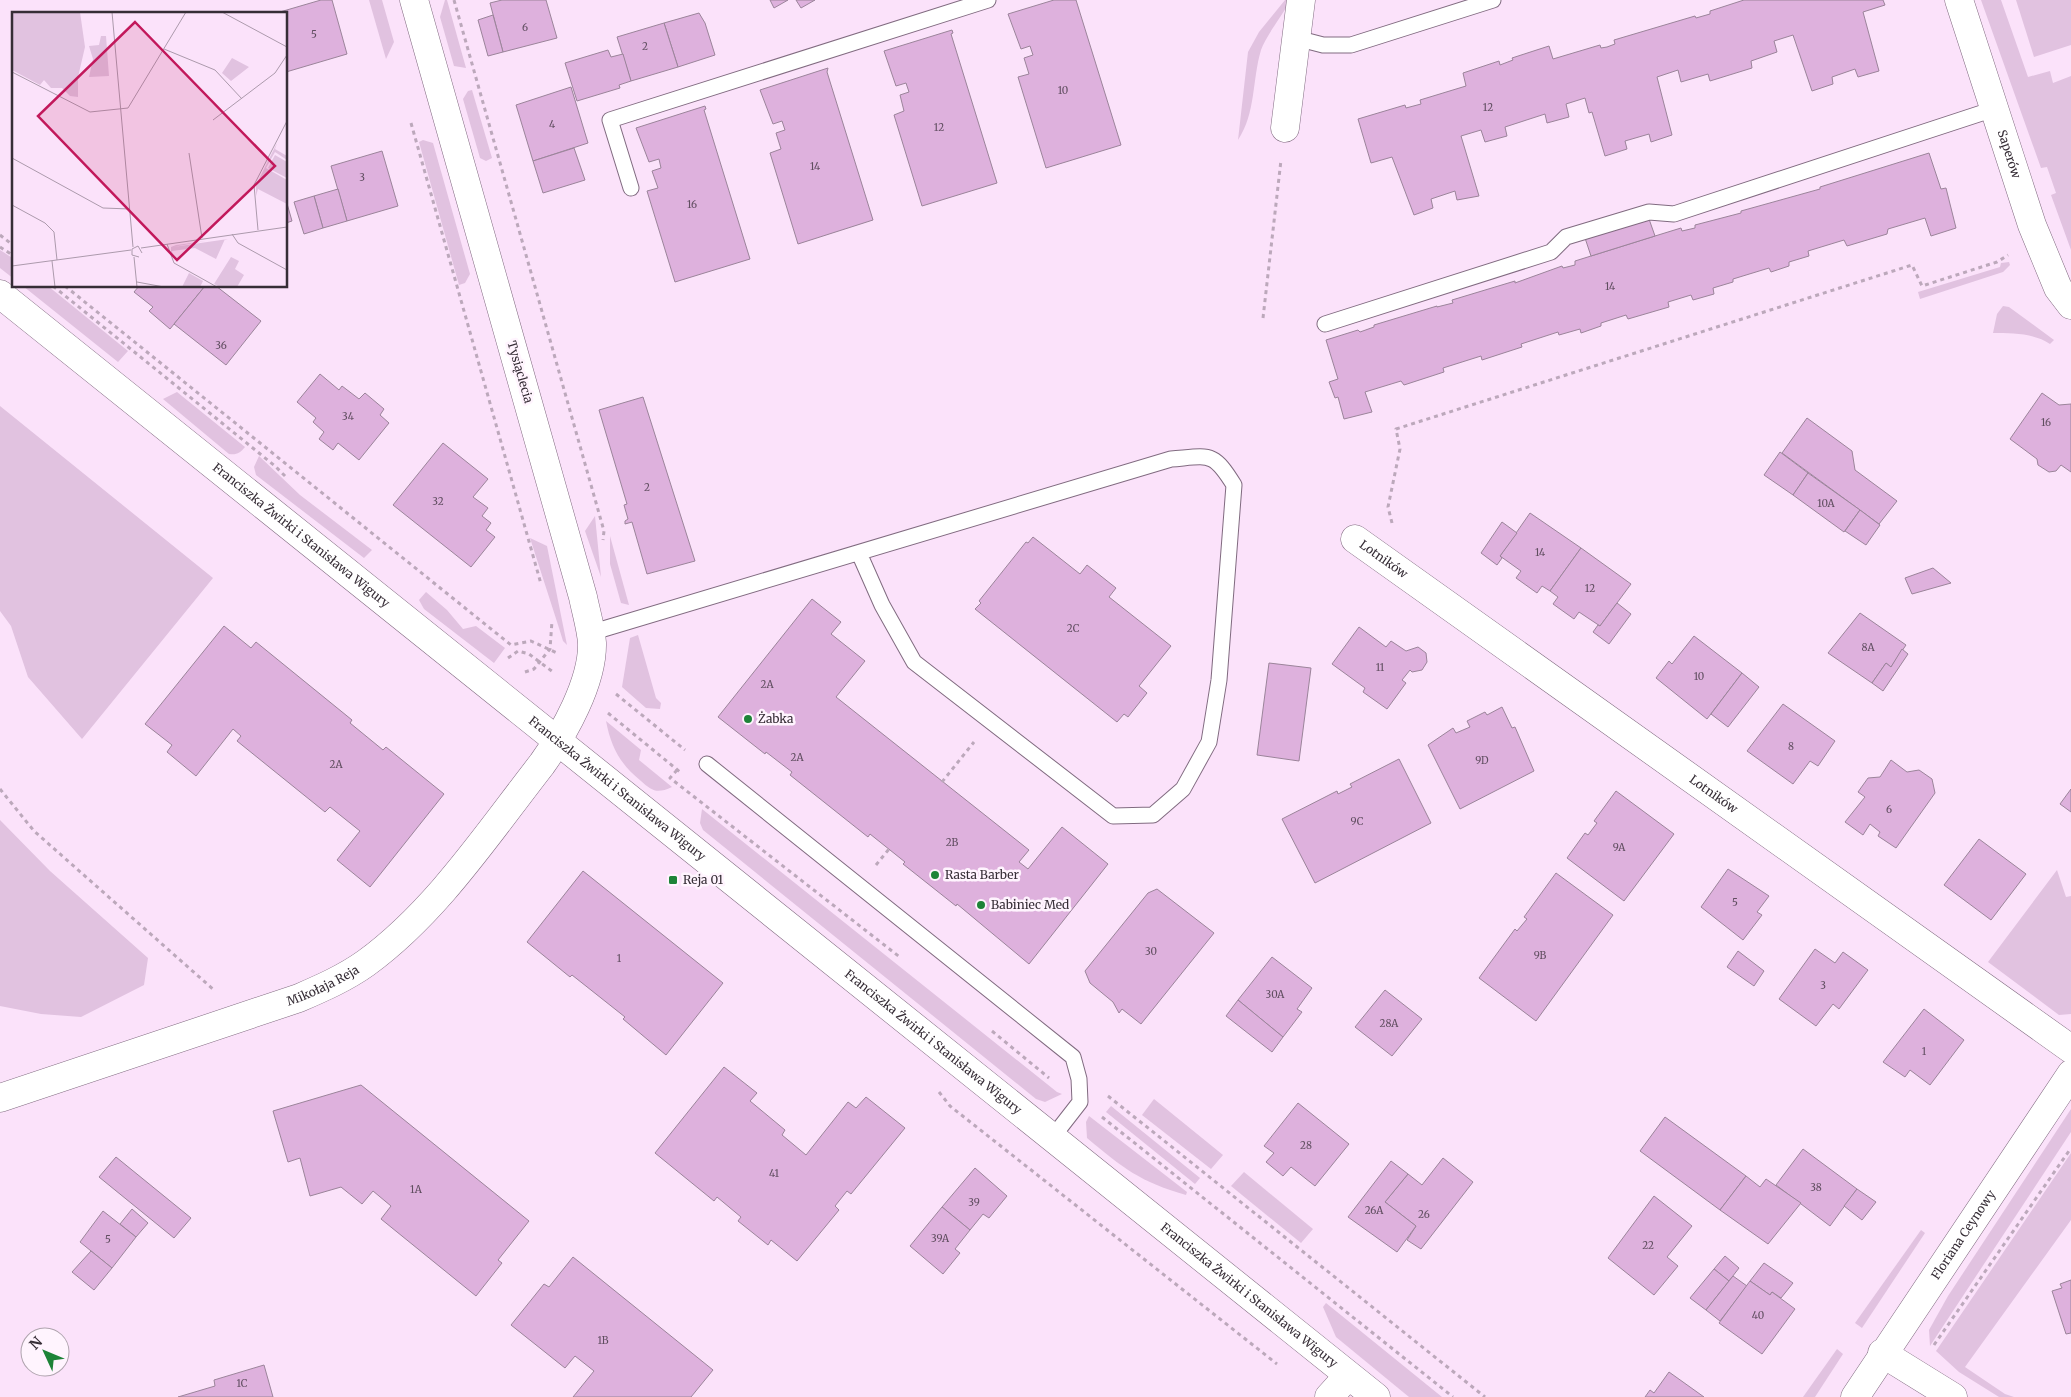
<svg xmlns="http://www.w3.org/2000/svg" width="2071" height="1397" font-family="Merriweather,serif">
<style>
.green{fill:#e1c2e0}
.building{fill:#deb1dd;stroke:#9b849a}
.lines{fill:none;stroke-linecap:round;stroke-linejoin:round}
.lane-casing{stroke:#816b80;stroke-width:17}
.street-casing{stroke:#816b80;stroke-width:29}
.secondary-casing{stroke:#816b80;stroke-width:29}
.path{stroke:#bca8bb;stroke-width:3;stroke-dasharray:4 4;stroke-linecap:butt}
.lane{stroke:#fff;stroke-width:15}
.street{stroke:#fff;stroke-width:28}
.secondary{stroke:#fff;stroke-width:28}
.poi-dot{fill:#1d8338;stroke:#fff4fe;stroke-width:2}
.labels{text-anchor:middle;stroke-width:5;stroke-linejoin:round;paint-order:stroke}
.number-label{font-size:10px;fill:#604e60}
.street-label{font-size:12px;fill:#362d36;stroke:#fff4fe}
.poi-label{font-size:12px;fill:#362d36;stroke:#fff4fe;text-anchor:start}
.inset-road{fill:none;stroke:#ac9aac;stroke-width:1}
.view{fill:#c2185b;fill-opacity:0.15;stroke:#c2185b;stroke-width:2.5}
.inset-edge{fill:none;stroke:#362d36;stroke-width:2.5}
</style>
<rect width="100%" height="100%" fill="#fbe2fa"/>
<g class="green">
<polygon points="369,0 382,0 394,42 386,59"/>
<polygon points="445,0 447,0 466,68 454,66 440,17"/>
<path d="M1285,0H1290L1289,3C1281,17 1266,36 1261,50C1252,80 1256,113 1238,140L1248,52L1259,32Z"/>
<polygon points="1981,0 2001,0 2028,77 2050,71 2053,83 2071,76 2071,250 2051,195 2056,193 2047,167 2041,168"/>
<polygon points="2016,0 2071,0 2071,45 2034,57"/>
<polygon points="472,90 492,158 486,161 480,158 463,99 468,91"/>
<polygon points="423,140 433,143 470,274 465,283 459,285 419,142"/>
<polygon points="0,250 14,259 14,279 0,268"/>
<polygon points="2009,262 2010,265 2003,272 1920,299 1918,292 2000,267 2001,263"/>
<polygon points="23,286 48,286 128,351 118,362"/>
<path d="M2003,306L2009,307L2054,340L2050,344C2034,333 2012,333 1993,333L1997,314Z"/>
<path d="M177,392L245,447C240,453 237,455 229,454L163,399Z"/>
<polygon points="0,406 213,578 82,739 28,677 11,626 0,611"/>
<polygon points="259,456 300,495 372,550 364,558 256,475 254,467"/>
<polygon points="595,516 601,577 585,531"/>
<polygon points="610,536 629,605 621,603 610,564"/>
<polygon points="530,538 547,546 567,645 563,641 559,628"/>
<polygon points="426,592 447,610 463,629 476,626 505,648 494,663 424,609 419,600"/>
<polygon points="638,635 656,698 661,703 660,709 646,708 622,687 630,638"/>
<path d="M606,721L641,750L639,760L672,787C657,794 652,791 641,781C620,764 611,747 606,721Z"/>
<polygon points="702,809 1057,1092 1062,1094 1045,1102 1036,1099 703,830 700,823"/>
<polygon points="0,820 50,871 148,958 144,985 81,1017 41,1014 0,1006"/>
<polygon points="2057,870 2066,897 2071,896 2071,1014 2059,1015 1988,962"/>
<polygon points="1154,1099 1223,1155 1211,1169 1142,1115"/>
<polygon points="1111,1106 1200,1178 1195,1184 1106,1112"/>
<polygon points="2071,1109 2071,1132 1930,1346 1929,1330 1948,1296"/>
<path d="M1089,1116L1187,1192L1186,1195C1140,1182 1123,1168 1087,1138L1086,1122Z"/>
<polygon points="2071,1153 2071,1220 1965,1367 2005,1394 2014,1397 1999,1397 1959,1372 1936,1351"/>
<polygon points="1244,1172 1313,1229 1301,1243 1231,1186"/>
<polygon points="1921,1230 1925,1233 1862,1328 1855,1323"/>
<polygon points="1326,1303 1442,1397 1409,1397 1336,1337 1323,1307"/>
<polygon points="1837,1349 1843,1354 1815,1397 1803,1397"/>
</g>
<g class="building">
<polygon points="321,0 332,0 347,54 286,72 286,14 273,14"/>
<polygon points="502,0 546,0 557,38 503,52 490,3"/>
<polygon points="770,0 788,0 774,8"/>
<polygon points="796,0 815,0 801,8"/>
<polygon points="1054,0 1076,0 1121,145 1046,168 1018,77 1029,74 1024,58 1033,55 1030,46 1021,49 1008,14"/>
<polygon points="1744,0 1883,0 1885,5 1863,12 1879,71 1858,77 1855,69 1832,77 1833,84 1812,91 1793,35 1774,41 1777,52 1751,61 1752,68 1710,81 1708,74 1681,82 1678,70 1657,77 1672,135 1651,142 1649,134 1625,141 1627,149 1605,156 1592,112 1589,113 1585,98 1566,104 1569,117 1547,123 1545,114 1505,127 1507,136 1485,142 1481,130 1461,136 1479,196 1457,200 1455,191 1431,199 1433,208 1414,215 1392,157 1371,163 1358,119 1405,105 1406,108 1421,104 1420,100 1466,86 1463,73 1499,61 1500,65 1513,60 1512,58 1549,46 1553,59 1600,45 1601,48 1607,47 1615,44 1614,40 1695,16 1696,18 1710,14 1710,11"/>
<polygon points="699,13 705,23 715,55 678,67 664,23"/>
<polygon points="493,15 503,52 488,56 478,20"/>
<polygon points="664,23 678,67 631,81 617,37"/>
<polygon points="952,30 953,33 951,34 997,183 922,206 894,115 904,111 900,95 909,92 906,83 896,86 884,51"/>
<polygon points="608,50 611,57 623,54 631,81 619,85 620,88 577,101 565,63"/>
<polygon points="828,68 827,72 873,220 798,244 770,153 781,149 776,133 785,130 782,121 773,124 760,90"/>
<polygon points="571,87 588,143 533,161 516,105"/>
<polygon points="705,106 706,109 704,110 750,259 675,282 647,191 658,188 652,171 661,168 659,159 649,162 636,128"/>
<polygon points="574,148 585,180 543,193 533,161"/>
<polygon points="382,151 398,206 347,221 331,166"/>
<polygon points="1929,153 1941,189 1946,188 1956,228 1931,236 1925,218 1888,229 1887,234 1847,246 1844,240 1808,251 1809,256 1789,262 1789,266 1771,272 1769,268 1733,279 1733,282 1713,288 1714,294 1693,300 1691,295 1668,302 1669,307 1628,319 1626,315 1601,323 1601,326 1581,333 1580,329 1559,335 1558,332 1521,344 1522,347 1482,360 1481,356 1443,368 1444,372 1404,385 1401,381 1365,392 1372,412 1344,419 1338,397 1335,398 1329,382 1338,379 1326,340 1358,330 1360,332 1374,327 1374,325 1437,306 1437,307 1453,303 1452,300 1515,281 1515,283 1562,266 1563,268 1575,265 1575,261 1655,236 1681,228 1682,231 1695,228 1695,225 1741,213 1741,211 1820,189 1820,187"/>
<polygon points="338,189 347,221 323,228 314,196"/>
<polygon points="314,196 323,228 304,234 294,202"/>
<polygon points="286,200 292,221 286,223"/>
<polygon points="1649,219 1655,236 1591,256 1585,238"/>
<polygon points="139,286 205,286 170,329 149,311 153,307 134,292"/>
<polygon points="205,286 216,286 261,321 226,365 174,324"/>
<polygon points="320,374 339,390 342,386 359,399 365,393 384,409 380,415 389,423 359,460 338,443 333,450 319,439 324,432 313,422 316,418 297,402"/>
<polygon points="2042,393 2059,405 2071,404 2071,472 2061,465 2056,471 2049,472 2038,465 2037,459 2010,439"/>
<polygon points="643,397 695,561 647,574 632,522 625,524 625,521 628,519 624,505 627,504 599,410"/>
<polygon points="1807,418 1852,451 1855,470 1897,501 1879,524 1782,453"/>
<polygon points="443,443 488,479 473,497 488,508 482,516 491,523 486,530 495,537 471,567 393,505"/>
<polygon points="1780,452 1808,473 1793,495 1764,475"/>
<polygon points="1808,473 1860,510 1844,532 1793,495"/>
<polygon points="1860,510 1880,525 1866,545 1845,531"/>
<polygon points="1530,513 1581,548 1550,591 1542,586 1537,593 1516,578 1521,571 1500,556"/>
<polygon points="1502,522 1517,533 1500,556 1502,558 1497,565 1481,553"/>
<polygon points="1033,537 1080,574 1087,565 1116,588 1109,597 1171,646 1139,686 1147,693 1128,717 1124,714 1117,722 975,609 981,603 979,601 1026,542 1028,543"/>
<polygon points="1581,548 1631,584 1600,626 1579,612 1574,619 1553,604 1558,597 1550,591"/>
<polygon points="1933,568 1951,583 1912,594 1905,578"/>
<polygon points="812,599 841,622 831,634 865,661 836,697 1029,850 1019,862 1028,869 1062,827 1108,864 1029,964 957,904 956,906 903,864 905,862 870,834 868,837 790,775 792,772 766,752 765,754 718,717"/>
<polygon points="1617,603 1631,614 1609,644 1593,632 1598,625 1600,626"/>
<polygon points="1860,613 1906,645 1891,667 1886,663 1872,683 1828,653"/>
<polygon points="224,626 251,648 256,642 352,720 350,723 383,750 386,747 444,794 370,887 337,860 360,831 330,807 325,812 237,741 241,736 233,729 196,776 167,752 172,745 145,724"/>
<polygon points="1359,627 1386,647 1391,641 1406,651 1418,647 1426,653 1427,662 1422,670 1412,672 1410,670 1402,680 1406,683 1387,709 1363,692 1365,688 1332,664"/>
<polygon points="1694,636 1742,673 1707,719 1656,678 1669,661 1672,664"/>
<polygon points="1902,649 1908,654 1883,691 1872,683 1886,663 1891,667"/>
<polygon points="1269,663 1311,668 1299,761 1257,755"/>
<polygon points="1742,673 1759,687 1728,727 1711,714"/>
<polygon points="1783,704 1835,741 1818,766 1810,761 1793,784 1747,751"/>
<polygon points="1502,707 1512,728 1515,727 1534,771 1460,809 1428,745 1453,728 1456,733 1470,727 1467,721 1485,712 1487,715"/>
<polygon points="1399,759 1431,823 1315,883 1282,819 1337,791 1338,794 1352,787 1350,784"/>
<polygon points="1891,760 1907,772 1919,770 1932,779 1935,793 1896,848 1878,836 1880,832 1870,824 1863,835 1845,822 1865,797 1858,792 1868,778 1880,777"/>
<polygon points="2071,789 2071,812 2060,804"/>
<polygon points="1616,791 1674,834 1624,901 1567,858 1585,833 1588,835 1597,823 1594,821"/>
<polygon points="1979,839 2026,874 1991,920 1944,885"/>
<polygon points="1728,869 1769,896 1757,912 1762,915 1743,940 1701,907"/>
<polygon points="583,871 723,983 666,1055 623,1019 625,1017 572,975 570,977 527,942"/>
<polygon points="1556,873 1613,915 1536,1021 1479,978 1515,929 1517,931 1527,919 1524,917"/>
<polygon points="1157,889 1214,933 1141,1024 1122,1009 1119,1013 1113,1002 1090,983 1085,971 1148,893"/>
<polygon points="1815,949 1835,963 1843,952 1868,970 1839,1009 1833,1004 1816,1026 1779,999"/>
<polygon points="1738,951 1764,971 1754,986 1727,967"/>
<polygon points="1272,957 1312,988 1297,1009 1302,1012 1283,1037 1238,1000"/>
<polygon points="1385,990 1422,1019 1392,1056 1355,1027"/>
<polygon points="1238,1000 1283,1037 1272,1052 1226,1016"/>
<polygon points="1924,1009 1964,1040 1930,1085 1910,1070 1905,1077 1883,1062"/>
<polygon points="724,1067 757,1093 750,1101 785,1130 782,1135 806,1155 848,1102 856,1108 866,1097 905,1128 851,1194 847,1191 835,1206 839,1210 797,1261 771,1240 768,1245 738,1221 741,1217 717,1197 714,1201 655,1153"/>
<polygon points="361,1085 529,1221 498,1260 502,1263 476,1296 381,1219 391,1206 373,1191 362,1204 341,1187 310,1196 300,1158 288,1162 273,1111"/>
<polygon points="1298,1103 1349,1144 1315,1186 1291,1167 1283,1176 1266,1162 1274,1153 1264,1146"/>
<polygon points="1665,1117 1746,1176 1720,1210 1640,1151"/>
<polygon points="1803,1149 1857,1189 1830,1226 1776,1185"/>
<polygon points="116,1157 191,1218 174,1238 99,1177"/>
<polygon points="1443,1158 1473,1182 1421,1249 1407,1240 1416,1226 1385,1202 1408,1174 1422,1185"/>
<polygon points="1391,1161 1408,1174 1385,1202 1416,1226 1397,1252 1348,1217"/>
<polygon points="975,1168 1007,1196 989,1218 983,1214 970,1230 942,1207"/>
<polygon points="1746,1176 1760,1187 1766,1179 1801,1203 1768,1244 1720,1210"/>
<polygon points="1857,1189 1876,1202 1862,1220 1844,1206"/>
<polygon points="1654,1196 1692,1226 1667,1257 1678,1266 1654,1295 1608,1258"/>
<polygon points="942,1207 970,1230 955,1249 960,1253 943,1274 910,1246"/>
<polygon points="132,1209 148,1223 136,1237 120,1224"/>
<polygon points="103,1211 136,1237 112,1268 80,1242"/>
<polygon points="91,1251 112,1268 94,1290 72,1272"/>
<polygon points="1725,1256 1739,1268 1729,1281 1714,1269"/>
<polygon points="573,1257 713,1370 691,1397 573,1397 594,1371 575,1356 565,1368 511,1325 544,1284 549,1287"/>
<polygon points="1764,1263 1793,1283 1781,1298 1772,1292 1770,1295 1750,1281"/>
<polygon points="1714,1269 1729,1281 1706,1310 1690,1298"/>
<polygon points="1733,1276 1747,1286 1720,1321 1706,1310"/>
<polygon points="2071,1280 2071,1333 2066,1334 2052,1291 2062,1288 2060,1284"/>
<polygon points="1750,1281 1770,1295 1772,1292 1795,1309 1762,1354 1719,1323"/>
<polygon points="264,1365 273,1397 178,1397 215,1386 214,1380"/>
<polygon points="1669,1372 1704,1397 1645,1397 1650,1390 1654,1393"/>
</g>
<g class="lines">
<g class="lane-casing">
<g id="lane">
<polyline points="1296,38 1323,45 1351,45 1493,0"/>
<polyline points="631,188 610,120 988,0"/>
<polyline points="1325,324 1551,252 1566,237 1649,212 1674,214 1994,109"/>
<path d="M590,633L1171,459C1210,456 1213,451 1234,485L1219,680L1209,742L1183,789L1153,815L1113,816L914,662L882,605L859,553"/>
<polyline points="707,764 1073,1057 1079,1079 1080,1102 1052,1138"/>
</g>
</g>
<g class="street-casing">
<g id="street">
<path id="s1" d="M1959,0L2032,225L2058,288L2071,305"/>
<polyline points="1285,128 1301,0"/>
<path id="s2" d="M1355,539L2071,1049"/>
<path id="s3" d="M0,1098L299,998C322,988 345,978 366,963C437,911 488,833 542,764C564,733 593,682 592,643C591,628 586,612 583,597L414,0"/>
<polyline points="1882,1353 1953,1397"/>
<polyline points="1329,1397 1348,1376"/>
</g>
</g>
<g class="secondary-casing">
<g id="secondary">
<path id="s4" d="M0,294L1376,1397"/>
<path id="s5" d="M1855,1397L2071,1074"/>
</g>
</g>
<g class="path">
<polyline points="454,0 604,531 603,540"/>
<polyline points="411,123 541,584"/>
<polyline points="0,235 14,246"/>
<polyline points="0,247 14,256"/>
<polyline points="53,286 275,466 286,477"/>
<polyline points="65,286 511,645 531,641 557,653"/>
<polyline points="1263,318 1281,160"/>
<polyline points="1392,523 1388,507 1400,449 1396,429 1912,265 1922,286 1997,262 2008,255"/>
<polyline points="508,658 518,651 529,654 553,672"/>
<polyline points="525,672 534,669 550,649 552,621"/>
<polyline points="616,694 685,750"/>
<polyline points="608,713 680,772"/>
<polyline points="677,770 670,778 901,958"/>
<polyline points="942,782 974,742"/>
<polyline points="0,789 34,831 214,990"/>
<polyline points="876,865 889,849"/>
<polyline points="992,1031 1049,1078"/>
<polyline points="939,1092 950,1106 1277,1364"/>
<polyline points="1108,1096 1485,1397"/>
<polyline points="1102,1117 1453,1397"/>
<polyline points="1934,1345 2071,1148"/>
</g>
<use href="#lane" class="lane"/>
<use href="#street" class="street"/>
<use href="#secondary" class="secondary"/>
</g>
<g class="poi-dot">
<circle cx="748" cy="719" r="5"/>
<circle cx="935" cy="875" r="5"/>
<rect x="668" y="875" width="10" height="10" rx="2.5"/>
<circle cx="981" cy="905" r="5"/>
</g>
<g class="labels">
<g class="number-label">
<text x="525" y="31">6</text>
<text x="314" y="38">5</text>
<text x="645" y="50">2</text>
<text x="1063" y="94">10</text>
<text x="1488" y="111">12</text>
<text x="552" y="128">4</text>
<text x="939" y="131">12</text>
<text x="815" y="170">14</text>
<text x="362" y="181">3</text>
<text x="692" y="208">16</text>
<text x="1610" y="290">14</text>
<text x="221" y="349">36</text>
<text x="348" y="420">34</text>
<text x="2046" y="426">16</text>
<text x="647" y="491">2</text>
<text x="438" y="505">32</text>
<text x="1826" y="507">10A</text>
<text x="1540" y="556">14</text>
<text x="1590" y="592">12</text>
<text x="1073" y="632">2C</text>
<text x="1868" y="651">8A</text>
<text x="1380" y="671">11</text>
<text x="1699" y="680">10</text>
<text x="767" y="688">2A</text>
<text x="1791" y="750">8</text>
<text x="797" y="761">2A</text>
<text x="1482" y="764">9D</text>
<text x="336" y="768">2A</text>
<text x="1889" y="813">6</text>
<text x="1357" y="825">9C</text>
<text x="952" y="846">2B</text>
<text x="1619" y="851">9A</text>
<text x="1735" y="906">5</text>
<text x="1151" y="955">30</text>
<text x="1540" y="959">9B</text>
<text x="619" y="962">1</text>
<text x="1823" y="989">3</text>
<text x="1275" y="998">30A</text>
<text x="1389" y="1027">28A</text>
<text x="1924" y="1055">1</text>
<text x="1306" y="1149">28</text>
<text x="774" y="1177">41</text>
<text x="1816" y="1191">38</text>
<text x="416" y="1193">1A</text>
<text x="974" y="1206">39</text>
<text x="1374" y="1214">26A</text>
<text x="1424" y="1218">26</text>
<text x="940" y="1242">39A</text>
<text x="108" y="1243">5</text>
<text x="1648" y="1249">22</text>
<text x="1758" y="1319">40</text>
<text x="603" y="1344">1B</text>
<text x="242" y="1387">1C</text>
</g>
<g class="street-label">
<text dy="4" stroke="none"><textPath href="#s1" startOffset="162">Saperów</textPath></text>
<text transform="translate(520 372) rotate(74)" y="4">Tysiąclecia</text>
<text dy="4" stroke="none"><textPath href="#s4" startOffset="386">Franciszka Żwirki i Stanisława Wigury</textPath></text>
<text dy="4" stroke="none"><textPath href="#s2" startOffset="35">Lotników</textPath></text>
<text dy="4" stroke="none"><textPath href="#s4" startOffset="791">Franciszka Żwirki i Stanisława Wigury</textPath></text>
<text dy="4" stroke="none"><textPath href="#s2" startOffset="440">Lotników</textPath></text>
<text dy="4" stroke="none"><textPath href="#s3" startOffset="342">Mikołaja Reja</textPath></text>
<text dy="4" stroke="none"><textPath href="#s4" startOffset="1196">Franciszka Żwirki i Stanisława Wigury</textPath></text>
<text dy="4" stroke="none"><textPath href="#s5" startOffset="195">Floriana Ceynowy</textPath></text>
<text dy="4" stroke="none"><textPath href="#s4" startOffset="1601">Franciszka Żwirki i Stanisława Wigury</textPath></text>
</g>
<g class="poi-label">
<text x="758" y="723">Żabka</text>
<text x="945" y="879">Rasta Barber</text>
<text x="683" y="884">Reja 01</text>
<text x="991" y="909">Babiniec Med</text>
</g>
</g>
<g transform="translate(12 12)">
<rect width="275" height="275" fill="#fbe2fa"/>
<path d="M0,0H68L73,35L66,65V85L58,84L50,76H39L32,68L28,73L0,58ZM89,24H94L97,64L77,65L81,47L77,34L87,33ZM220,46L237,55L219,69L210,61ZM265,131L263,137L275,144V148L263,140L254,156L275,168V192L246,177L244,184V173ZM263,143L275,150V166L256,156ZM213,227L204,247L183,236L160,239L161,245L159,239V235L164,233L194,229L161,235L216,227ZM219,245L227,249L223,257L232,263L225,275H208L202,272ZM177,261L191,269L188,275H170Z" fill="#e1c2e0"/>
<path class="inset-road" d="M100,0L121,235M210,0L275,35M152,37L203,58L230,87M0,60L78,100L116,96L174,0M201,108L263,61L275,43M177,141L190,226M0,146L91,196L118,197M0,193L33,211L42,220L45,248M246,218L242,173L275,109M220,222L226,231L275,258M155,232L162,251L205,275M129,236L275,215M122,245L125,275M127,245L120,243V237L126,234L130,241M40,249L43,275M0,254L119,238M125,270L152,275"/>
<path class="view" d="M123,10L263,154L165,248L26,104Z"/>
<rect width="275" height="275" class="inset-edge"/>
</g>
<g transform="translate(45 1352) rotate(314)"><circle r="24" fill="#fff4fe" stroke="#afa4ae"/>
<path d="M0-4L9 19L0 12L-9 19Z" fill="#1d8338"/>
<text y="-8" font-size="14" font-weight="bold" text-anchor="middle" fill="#362d36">N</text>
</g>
</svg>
